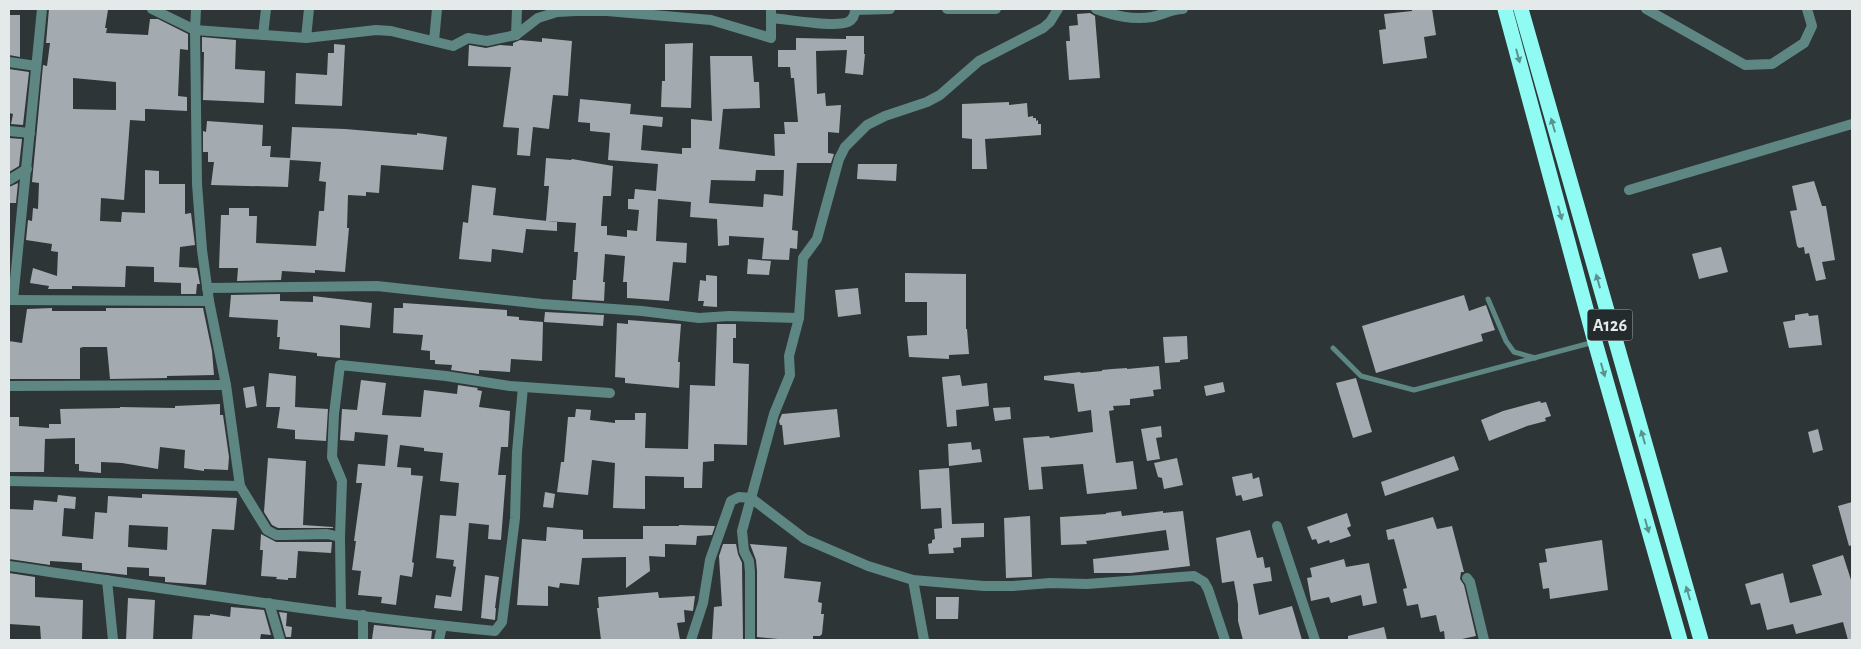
<svg xmlns="http://www.w3.org/2000/svg" width="1861" height="649" font-family="'Alegreya Sans',sans-serif">
<style>
.building{fill:#a3aab0;fill-rule:evenodd}
.lines{fill:none;stroke-linecap:round;stroke-linejoin:round}
.lane{stroke:#5e8783;stroke-width:5}
.street{stroke:#5e8783;stroke-width:10}
.highway{stroke:#8ffbf3;stroke-width:15}
.oneway{fill:#599390}
.labels{text-anchor:middle;stroke-width:5;stroke-linejoin:round;paint-order:stroke}
.shield{fill:#232b2d;stroke:#aab0b1;stroke-width:1}
.shield-label{font-size:18px;font-weight:bold;fill:#e4e9ea}
</style>
<rect width="100%" height="100%" fill="#2d3537"/>
<g class="building">
<path d="M49,9H98L108,10L105,28H107L106,33L148,35L150,19H158L188,34V50L180,49L178,96L187,97V111L148,109H145V121L130,120L124,200L101,198L100,221L121,222L122,212L145,213V170L159,171V184H185V214L191,213L195,245L180,247L179,267L197,268L200,284H197L196,294H181V283L154,282V267L126,266L125,287L72,286V289H48L49,286L30,283L33,268L57,276L58,252L51,251L52,244L26,240L28,220L32,221L33,208L38,209L39,183L32,182L43,65L47,66L50,43H46ZM73,78L116,82V110L73,109Z"/>
<polygon points="1412,9 1432,9 1436,35 1424,37 1427,58 1383,64 1379,30 1386,29 1384,14 1412,11"/>
<polygon points="1090,13 1095,16 1100,78 1069,80 1066,41 1070,41 1069,26 1078,25 1077,14"/>
<polygon points="9,15 20,15 20,57 9,55"/>
<path d="M846,36H864V54H865L863,75L845,73L847,50L816,51L817,94L825,93L826,106L841,105L839,133L828,132V153L834,154L831,163H797L792,230L798,231L797,249L790,248L789,260L762,259L764,238L729,236V245L718,246L717,219L690,217L691,202L658,199L656,241L687,243L686,263L673,262L669,301L627,298V282H623L625,256L605,254L603,282H605L604,301L572,299L573,280H576L578,252H574L576,223L546,221L549,186H544L546,158L571,160L572,159L613,166L611,196H603L601,226H607V235L627,237V230L637,231L639,210L628,209V199H634L635,189L656,191L658,164L608,160L610,133L590,131V123L578,122L580,99L631,104L630,114L663,117L662,127L643,125L641,150L682,154V148H691V119L712,121L710,56H752L754,82H759L760,108L723,109L719,149L775,156L774,134H785L784,122H798L794,78H791L790,67H778V50H796V38L846,39ZM756,170H784L783,196L764,194L763,207L709,203L711,180L755,181Z"/>
<polygon points="202,37 236,40 235,69 265,71 264,103 203,100 204,52 202,52"/>
<polygon points="542,38 572,41 568,96 553,95 549,129 533,127 530,156 517,155 519,128 503,127 511,67 468,66 469,45 486,48 500,45 513,46 513,43 520,40 542,42"/>
<polygon points="693,43 691,108 661,107 662,81 665,81 665,44"/>
<polygon points="334,44 345,45 342,106 295,104 296,73 327,75 328,53 334,53"/>
<polygon points="9,69 29,72 23,125 11,124 13,114 9,113"/>
<polygon points="1009,102 1009,105 1027,103 1028,117 1033,116 1033,118 1036,118 1036,121 1038,120 1038,124 1041,124 1041,135 985,139 987,169 972,169 972,139 962,138 962,104"/>
<polygon points="207,121 263,125 262,146 271,146 270,157 290,158 288,187 211,185 214,162 208,162 208,152 203,152 203,131 206,132"/>
<polygon points="292,127 345,129 417,135 417,133 447,137 443,170 381,165 379,193 366,192 366,196 348,195 347,228 349,228 345,272 315,270 315,273 282,271 281,280 237,281 238,268 219,268 221,215 229,215 229,208 249,208 249,216 257,216 256,243 316,246 319,211 324,211 326,182 319,181 321,162 290,160"/>
<polygon points="9,138 22,139 19,166 9,172"/>
<polygon points="858,164 897,164 896,181 857,179"/>
<polygon points="1814,181 1822,206 1826,206 1835,260 1822,262 1826,279 1816,281 1809,253 1805,254 1804,247 1799,248 1797,246 1790,211 1797,210 1792,186"/>
<polygon points="18,183 16,203 9,203 9,187"/>
<polygon points="472,185 496,188 493,215 557,222 557,231 526,229 523,253 492,249 491,262 459,259 463,222 468,223"/>
<polygon points="1721,247 1728,272 1699,279 1692,254"/>
<polygon points="748,259 771,261 769,275 747,274"/>
<polygon points="905,273 966,274 966,329 967,329 969,354 949,355 949,359 909,357 907,336 927,335 927,302 905,302"/>
<polygon points="706,275 717,276 717,307 703,306 704,301 698,301 700,280 706,281"/>
<polygon points="858,288 861,314 838,317 835,290"/>
<polygon points="280,294 280,301 313,302 313,296 372,303 370,328 340,325 340,358 317,356 317,353 279,349 280,337 277,337 278,320 229,317 231,295"/>
<polygon points="1464,295 1469,311 1486,305 1495,330 1481,334 1483,341 1376,373 1362,326"/>
<polygon points="403,303 507,310 507,316 519,317 519,320 543,322 542,361 511,359 510,372 479,370 479,374 451,370 452,365 435,364 435,360 430,360 430,351 421,350 423,335 393,333 394,308 403,308"/>
<polygon points="52,308 52,311 106,311 106,308 203,308 212,351 214,375 167,376 167,378 110,379 107,347 83,347 80,348 80,379 9,379 9,341 22,343 27,309"/>
<polygon points="545,312 604,315 603,326 544,322"/>
<polygon points="1808,313 1809,316 1818,315 1822,345 1789,348 1783,322 1795,320 1795,315"/>
<polygon points="628,320 681,324 678,362 680,362 679,388 625,383 625,378 615,377 617,323 628,324"/>
<polygon points="717,324 736,324 736,338 733,338 733,363 749,364 747,445 714,444 714,461 703,462 702,488 684,488 684,477 645,476 645,509 613,508 615,463 592,460 588,495 557,492 561,462 564,462 568,417 575,417 576,409 591,410 590,420 615,423 615,420 635,420 635,413 646,413 645,448 688,449 690,385 715,386"/>
<polygon points="1187,336 1188,359 1180,360 1180,362 1165,363 1163,337"/>
<polygon points="1159,366 1161,389 1153,390 1154,396 1130,399 1130,405 1113,406 1114,410 1109,411 1116,463 1133,461 1137,489 1087,494 1083,464 1041,467 1043,489 1029,490 1023,438 1049,436 1050,438 1093,432 1091,410 1078,412 1074,384 1044,380 1044,376 1080,372 1081,373 1102,371 1102,370 1112,369 1127,368 1127,369"/>
<polygon points="269,373 296,376 295,407 328,409 326,441 295,439 295,430 277,428 280,407 266,407"/>
<polygon points="960,375 962,386 987,383 989,406 956,410 957,426 947,427 942,377"/>
<polygon points="1356,378 1372,432 1353,438 1336,383"/>
<polygon points="361,380 386,383 382,415 421,417 424,390 457,394 458,385 478,388 477,390 482,391 479,407 510,411 508,447 501,447 498,475 506,475 501,540 488,539 489,525 469,523 462,611 434,608 436,595 451,597 456,567 453,566 454,560 436,558 437,549 440,515 456,516 459,483 440,481 443,453 424,451 424,448 400,445 397,467 411,468 411,475 423,476 412,562 414,563 412,577 400,575 396,605 381,603 382,597 358,595 361,571 352,570 356,541 354,541 362,483 356,483 358,464 385,466 388,435 355,432 354,441 340,440 342,409 357,410"/>
<polygon points="1223,382 1225,392 1206,396 1204,386"/>
<polygon points="254,386 257,406 246,408 243,388"/>
<polygon points="1540,401 1541,403 1546,402 1551,416 1545,418 1546,421 1527,426 1489,441 1481,420 1503,411"/>
<polygon points="220,404 220,415 223,415 229,457 228,470 204,469 204,471 184,468 185,450 160,447 158,469 122,463 101,462 101,473 79,471 79,464 75,464 75,438 45,439 44,472 9,472 9,417 19,417 19,426 49,428 49,424 61,424 60,409 120,408 120,407 175,408 175,406"/>
<polygon points="1010,407 1011,419 995,421 993,408"/>
<polygon points="837,409 840,437 784,445 782,425 780,425 779,421 782,414"/>
<polygon points="1161,426 1162,437 1156,438 1160,459 1147,461 1141,429"/>
<polygon points="1818,429 1823,450 1813,453 1808,432"/>
<polygon points="971,442 972,450 980,449 982,462 949,466 948,444"/>
<polygon points="1454,456 1459,470 1385,496 1381,482"/>
<polygon points="268,458 306,461 303,525 333,527 333,528 278,528 272,525 264,512"/>
<polygon points="1177,458 1183,485 1164,489 1162,478 1158,477 1154,463"/>
<polygon points="949,468 952,524 984,523 984,537 961,538 961,547 953,548 954,553 929,554 928,544 932,543 932,540 935,539 934,529 942,528 941,508 921,509 919,470"/>
<polygon points="1252,473 1253,479 1259,477 1263,496 1243,501 1241,495 1236,496 1232,477"/>
<polygon points="545,492 555,494 553,508 543,507"/>
<path d="M142,494L237,498L234,530L212,529L206,585L165,582V577L149,576V568L127,567V575L82,570V563L50,561V565L9,559V509L33,510L34,500L57,502L58,495L76,497L75,509L64,508L62,536L93,539L95,512L107,513L108,496L142,498ZM129,525L168,527L167,550L128,547Z"/>
<polygon points="1852,502 1852,545 1849,546 1838,506"/>
<polygon points="1121,511 1122,516 1163,511 1163,513 1183,511 1190,566 1131,573 1094,573 1093,559 1169,550 1166,530 1086,541 1087,544 1061,545 1060,517 1106,514 1106,513"/>
<polygon points="1347,513 1351,526 1347,528 1351,536 1330,543 1329,540 1318,544 1316,539 1312,540 1307,527"/>
<polygon points="1030,516 1032,577 1006,578 1004,518"/>
<polygon points="1433,517 1437,529 1452,526 1464,572 1461,572 1460,579 1464,585 1476,636 1462,639 1462,640 1445,640 1444,631 1440,632 1436,615 1421,618 1418,604 1407,606 1403,589 1407,588 1394,539 1388,540 1386,530"/>
<polygon points="679,525 715,526 712,535 697,536 696,545 665,544 665,557 649,556 650,571 626,588 626,557 582,558 579,585 560,583 559,588 548,586 548,606 517,605 522,539 546,541 547,527 583,530 583,539 643,539 643,526 679,526"/>
<polygon points="1250,530 1257,558 1263,557 1265,568 1270,567 1272,581 1253,584 1259,615 1292,606 1302,640 1243,640 1238,621 1238,604 1234,581 1222,583 1216,538"/>
<polygon points="261,534 276,542 332,542 331,553 298,551 296,578 288,578 288,580 276,579 277,577 261,576 263,550 260,550"/>
<polygon points="1602,540 1608,590 1550,599 1549,588 1543,589 1539,563 1547,562 1545,549"/>
<polygon points="723,544 736,544 738,554 742,563 743,640 712,640 714,607 722,606 719,556"/>
<polygon points="750,544 787,547 784,578 821,582 818,602 822,603 821,614 824,614 822,634 820,636 813,636 813,640 789,640 757,637 757,571 756,560"/>
<polygon points="1843,555 1852,583 1852,640 1848,640 1843,622 1796,634 1793,624 1767,630 1760,603 1751,605 1745,584 1783,573 1790,603 1822,595 1812,565"/>
<polygon points="1344,559 1346,567 1369,563 1377,603 1363,606 1361,595 1331,603 1329,597 1311,601 1307,578 1312,577 1310,568"/>
<polygon points="9,573 35,577 35,597 83,600 82,640 41,640 40,626 9,624"/>
<polygon points="485,575 499,577 495,608 496,608 495,620 481,618"/>
<polygon points="658,592 659,598 695,596 693,611 684,610 685,622 677,623 680,640 601,640 597,608 599,608 598,597"/>
<polygon points="936,597 959,597 958,619 936,619"/>
<polygon points="128,598 155,600 153,640 126,640"/>
<polygon points="231,607 264,610 271,635 261,634 260,640 192,640 194,615 210,616 210,614 230,617"/>
<polygon points="279,612 287,613 286,626 292,627 291,637 286,637"/>
<polygon points="374,625 432,631 431,640 372,639"/>
<polygon points="1384,627 1387,640 1348,640 1348,636"/>
</g>
<g class="lines">
<g class="lane">
<polyline points="1488,299 1506,341 1514,352 1535,358"/>
<polyline points="1333,348 1361,376 1414,390 1594,342"/>
</g>
<g class="street">
<polyline points="152,9 195,30 306,38 376,30 391,31 453,46 468,38 487,41 516,35 538,18 557,12 576,11 607,11 711,20 771,38 771,9"/>
<polyline points="196,9 195,30 197,184 202,250 209,301 226,385 240,486 267,530 276,535 284,535 327,534 340,537"/>
<polyline points="947,9 996,9"/>
<path d="M1096,9C1115,16 1132,20 1152,17C1162,15 1172,9 1183,9"/>
<polyline points="1646,9 1745,65 1772,64 1804,43 1812,26 1807,9"/>
<polyline points="855,10 890,9"/>
<path d="M771,18C787,19 835,28 848,22C854,19 855,14 855,9"/>
<polyline points="263,35 266,9"/>
<polyline points="516,35 517,9"/>
<polyline points="306,38 309,9"/>
<polyline points="434,41 437,9"/>
<polyline points="9,62 36,66"/>
<polyline points="9,131 30,133"/>
<polyline points="9,180 27,169"/>
<polyline points="1629,190 1852,124"/>
<polyline points="207,288 377,286 542,304 642,311 699,318 729,316 799,318 803,258 817,239 839,159 845,147 867,125 885,116 927,102 940,95 979,61 1043,28 1050,22 1058,9"/>
<polyline points="9,300 209,301"/>
<polyline points="13,300 42,9"/>
<polyline points="9,386 226,385"/>
<polyline points="9,481 240,486"/>
<polyline points="1277,526 1315,640"/>
<path d="M9,566C170,589 332,615 495,631L502,622L515,518L517,452L523,387"/>
<polyline points="1467,578 1470,582 1484,640"/>
<polyline points="107,580 113,640"/>
<polyline points="913,580 924,640"/>
<polyline points="269,603 280,640"/>
<polyline points="341,612 340,537 342,481 332,457 334,414 340,365 446,376 510,386 610,393"/>
<polyline points="363,615 363,640"/>
<polyline points="439,640 442,626"/>
<polyline points="691,640 703,603 710,560 731,501 739,497 751,498 805,539 868,566 913,580 984,586 1013,586 1050,583 1087,584 1194,576 1204,582 1208,589 1225,640"/>
<polyline points="750,640 750,572 749,561 744,551 742,531 774,414 790,375 789,356 799,318"/>
</g>
<g class="highway">
<polyline points="1505,9 1595,342 1680,640"/>
<polyline points="1521,9 1701,640"/>
</g>
</g>
<defs><path id="oneway-solid" d="M-6-.8H1V-3.2L6.5 0L1 3.2V.8H-6Z" transform="scale(1.25)"/></defs>
<g class="oneway">
<use href="#oneway-solid" transform="translate(1518 56) rotate(75)"/>
<use href="#oneway-solid" transform="translate(1553 125) rotate(-106)"/>
<use href="#oneway-solid" transform="translate(1560 213) rotate(75)"/>
<use href="#oneway-solid" transform="translate(1598 281) rotate(-106)"/>
<use href="#oneway-solid" transform="translate(1603 370) rotate(74)"/>
<use href="#oneway-solid" transform="translate(1643 437) rotate(-106)"/>
<use href="#oneway-solid" transform="translate(1647 526) rotate(74)"/>
<use href="#oneway-solid" transform="translate(1688 593) rotate(-106)"/>
</g>
<g class="labels">
<rect class="shield" x="1587.5" y="309.5" width="45" height="31" rx="4"/>
<g class="shield-label">
<text x="1610" y="331">A126</text>
</g>
</g>
<rect width="1861" height="649" fill="none" stroke="#e4e9ea" stroke-width="20"/>
</svg>
